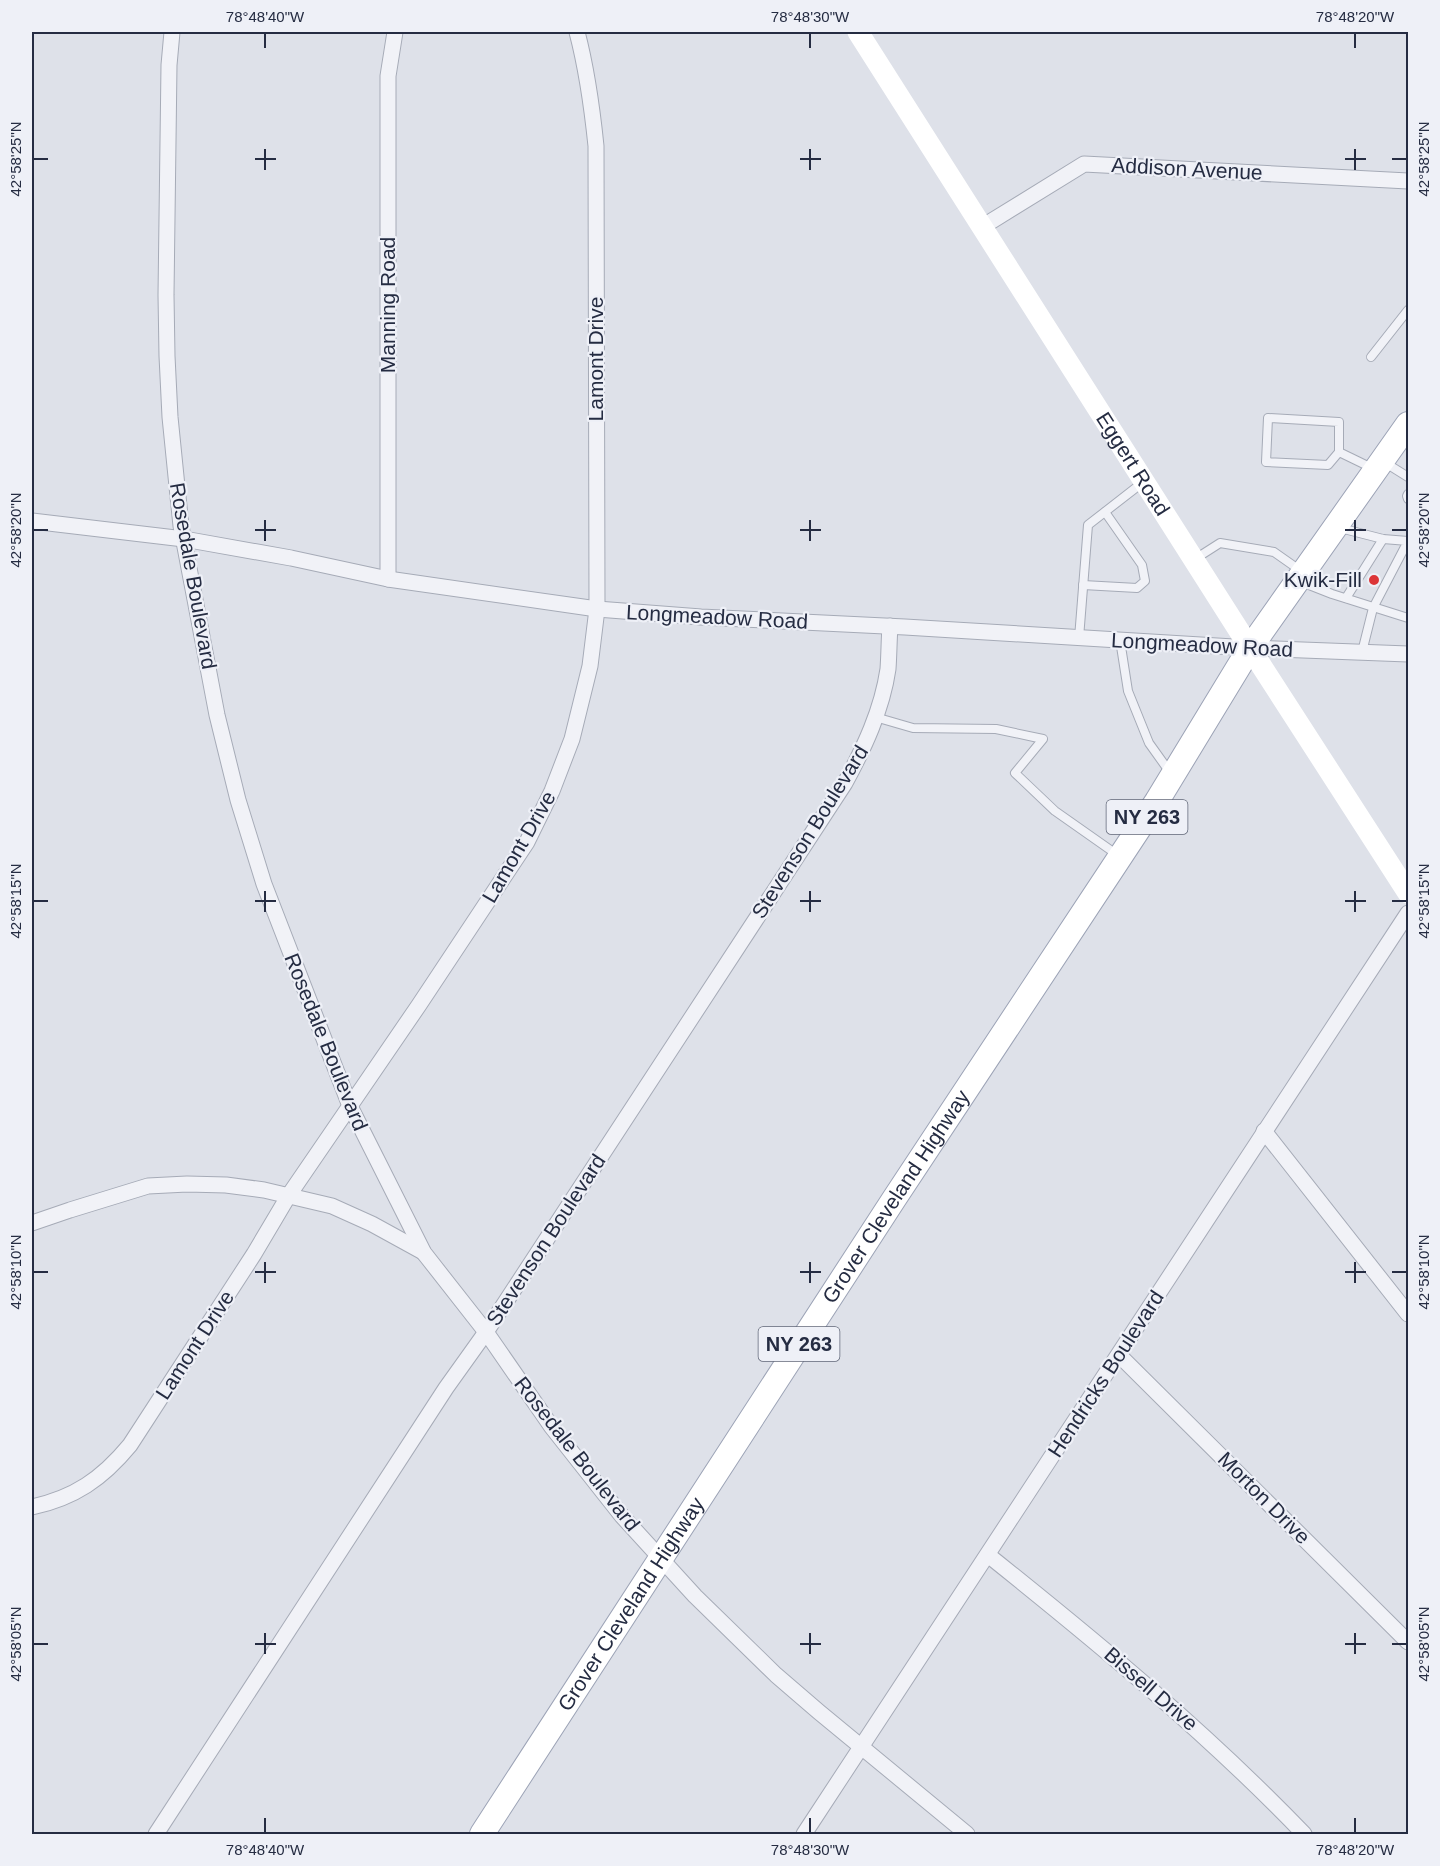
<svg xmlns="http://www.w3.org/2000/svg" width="1440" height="1866" font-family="Arial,sans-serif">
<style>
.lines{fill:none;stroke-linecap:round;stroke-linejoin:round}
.lane-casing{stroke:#a6abb7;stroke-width:10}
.street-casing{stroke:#a6abb7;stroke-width:17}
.primary-casing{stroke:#9ca3b6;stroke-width:26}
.lane{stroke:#f1f2f7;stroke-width:8}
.street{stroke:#f1f2f7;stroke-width:15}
.secondary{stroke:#fff;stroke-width:21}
.primary{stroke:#fff;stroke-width:24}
.ticks{fill:none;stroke:#252c42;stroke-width:2}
.poi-dot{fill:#dc3537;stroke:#eef0f7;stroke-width:2}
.labels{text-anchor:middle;stroke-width:4.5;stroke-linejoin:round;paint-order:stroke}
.shield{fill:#eef0f7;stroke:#616778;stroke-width:1.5}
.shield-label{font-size:20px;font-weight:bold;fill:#252c42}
.street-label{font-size:21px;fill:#252c42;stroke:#eef0f7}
.poi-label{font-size:21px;fill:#252c42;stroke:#eef0f7;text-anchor:end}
.neatline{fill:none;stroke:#252c42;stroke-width:2}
.ticks-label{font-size:15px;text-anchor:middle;fill:#252c42}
</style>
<rect width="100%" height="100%" fill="#dee1e9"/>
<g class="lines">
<g class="lane-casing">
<g id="lane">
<polyline points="1371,357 1408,310"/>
<polyline points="1339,452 1328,465 1266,462 1268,418 1339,422 1339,452 1372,468"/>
<polyline points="1384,462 1408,477"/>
<polyline points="1408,494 1407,496 1408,499"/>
<polyline points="1340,528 1383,539 1408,541 1373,608 1362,652"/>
<polyline points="1195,559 1220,543 1274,552 1301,571"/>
<polyline points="1299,581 1332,594 1408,618"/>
<polyline points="1083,585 1137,588 1145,581 1142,565 1105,512"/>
<polyline points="1346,598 1383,539"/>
<polyline points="1079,638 1088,525 1142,483"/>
<polyline points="1120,640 1128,691 1149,743 1169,771"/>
<polyline points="875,717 913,728 996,729 1043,739 1015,773 1055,811 1119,856"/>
</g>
</g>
<g class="street-casing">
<g id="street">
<polyline points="172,32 169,65 166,295 167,356 170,417 181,526 217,715 238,800 264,884 350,1106 424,1253 486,1332 551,1426 622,1516 695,1596 776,1675 819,1712 967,1834"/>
<polyline points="982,227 1084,164 1408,181"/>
<polyline points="32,521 184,539 291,558 388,579 597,609 701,617 905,627 1250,648 1408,654"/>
<polyline points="388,579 388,76 395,32"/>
<polyline points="1264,1131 1408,1314"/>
<polyline points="32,1223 70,1210 148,1186 187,1184 226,1185 264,1190 332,1206 372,1224 423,1252"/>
<polyline points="1119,1355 1408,1642"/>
<path d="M32,1507C74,1498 102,1479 130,1445L254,1254L289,1195L419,1005L527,842L552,791L572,739L590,666L597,609L596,146C592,107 587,70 577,32"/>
<path d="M988,1555C1098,1643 1206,1732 1304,1834"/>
<path d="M156,1834L446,1388L486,1332L845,783C864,748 882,710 888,669C889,655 889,640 890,626"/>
<polyline points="804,1834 1408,913"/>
</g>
</g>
<g class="primary-casing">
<g id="primary">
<path id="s2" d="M482,1834L894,1199L1157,801L1250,648L1408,424"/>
</g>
</g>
<use href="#lane" class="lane"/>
<use href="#street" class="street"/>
<path class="secondary" id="s1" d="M858,32L1250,648L1408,893"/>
<use href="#primary" class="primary"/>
</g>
<path class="ticks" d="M265,33V48M810,33V48M1355,33V48M265,149V170M810,149V170M1355,149V170M33,159H48M255,159H276M800,159H821M1345,159H1366M1392,159H1407M265,520V541M810,520V541M1355,520V541M33,530H48M255,530H276M800,530H821M1345,530H1366M1392,530H1407M265,891V912M810,891V912M1355,891V912M33,901H48M255,901H276M800,901H821M1345,901H1366M1392,901H1407M265,1262V1283M810,1262V1283M1355,1262V1283M33,1272H48M255,1272H276M800,1272H821M1345,1272H1366M1392,1272H1407M265,1633V1654M810,1633V1654M1355,1633V1654M33,1644H48M255,1644H276M800,1644H821M1345,1644H1366M1392,1644H1407M265,1818V1833M810,1818V1833M1355,1818V1833"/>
<circle class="poi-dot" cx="1374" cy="580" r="6"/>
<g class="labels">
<g class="shield">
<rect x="1106.5" y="800" width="81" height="34" rx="4.5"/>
<rect x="758.5" y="1327" width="81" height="34" rx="4.5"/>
</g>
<g class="shield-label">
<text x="1147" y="824">NY 263</text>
<text x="799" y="1351">NY 263</text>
</g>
<g class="street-label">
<text transform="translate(1187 169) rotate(3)" y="7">Addison Avenue</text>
<text transform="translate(388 305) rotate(-90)" y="7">Manning Road</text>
<text transform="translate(596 359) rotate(-90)" y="7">Lamont Drive</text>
<text dy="7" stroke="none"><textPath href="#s1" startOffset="512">Eggert Road</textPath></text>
<text transform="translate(193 576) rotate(80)" y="7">Rosedale Boulevard</text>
<text transform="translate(717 617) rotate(3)" y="7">Longmeadow Road</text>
<text transform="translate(1202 645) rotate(3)" y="7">Longmeadow Road</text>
<text transform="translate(810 832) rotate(-58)" y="7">Stevenson Boulevard</text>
<text transform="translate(519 847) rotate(-60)" y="7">Lamont Drive</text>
<text transform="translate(326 1042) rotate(68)" y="7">Rosedale Boulevard</text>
<text dy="7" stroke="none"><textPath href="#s2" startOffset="760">Grover Cleveland Highway</textPath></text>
<text transform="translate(546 1240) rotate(-57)" y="7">Stevenson Boulevard</text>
<text transform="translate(195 1345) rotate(-57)" y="7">Lamont Drive</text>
<text transform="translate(1106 1374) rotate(-57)" y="7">Hendricks Boulevard</text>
<text transform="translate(577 1454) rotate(52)" y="7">Rosedale Boulevard</text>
<text transform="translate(1264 1498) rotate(45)" y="7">Morton Drive</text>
<text dy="7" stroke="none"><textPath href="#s2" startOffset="274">Grover Cleveland Highway</textPath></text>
<text transform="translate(1151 1689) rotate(41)" y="7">Bissell Drive</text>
</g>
<g class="poi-label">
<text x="1362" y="587">Kwik-Fill</text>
</g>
</g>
<rect width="1440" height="1866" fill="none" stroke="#eef0f7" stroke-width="66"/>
<rect x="33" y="33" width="1374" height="1800" class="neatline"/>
<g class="ticks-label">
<text x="265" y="22">78°48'40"W</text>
<text x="810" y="22">78°48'30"W</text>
<text x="1355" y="22">78°48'20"W</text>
<text transform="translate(16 159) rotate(-90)" y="5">42°58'25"N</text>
<text transform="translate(1424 159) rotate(-90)" y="5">42°58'25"N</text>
<text transform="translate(16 530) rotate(-90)" y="5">42°58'20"N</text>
<text transform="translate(1424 530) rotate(-90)" y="5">42°58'20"N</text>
<text transform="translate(16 901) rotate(-90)" y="5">42°58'15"N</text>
<text transform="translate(1424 901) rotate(-90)" y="5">42°58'15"N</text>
<text transform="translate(16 1272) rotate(-90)" y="5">42°58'10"N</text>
<text transform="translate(1424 1272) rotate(-90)" y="5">42°58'10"N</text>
<text transform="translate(16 1644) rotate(-90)" y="5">42°58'05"N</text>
<text transform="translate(1424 1644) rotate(-90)" y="5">42°58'05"N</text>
<text x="265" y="1855">78°48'40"W</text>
<text x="810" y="1855">78°48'30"W</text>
<text x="1355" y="1855">78°48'20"W</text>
</g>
</svg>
